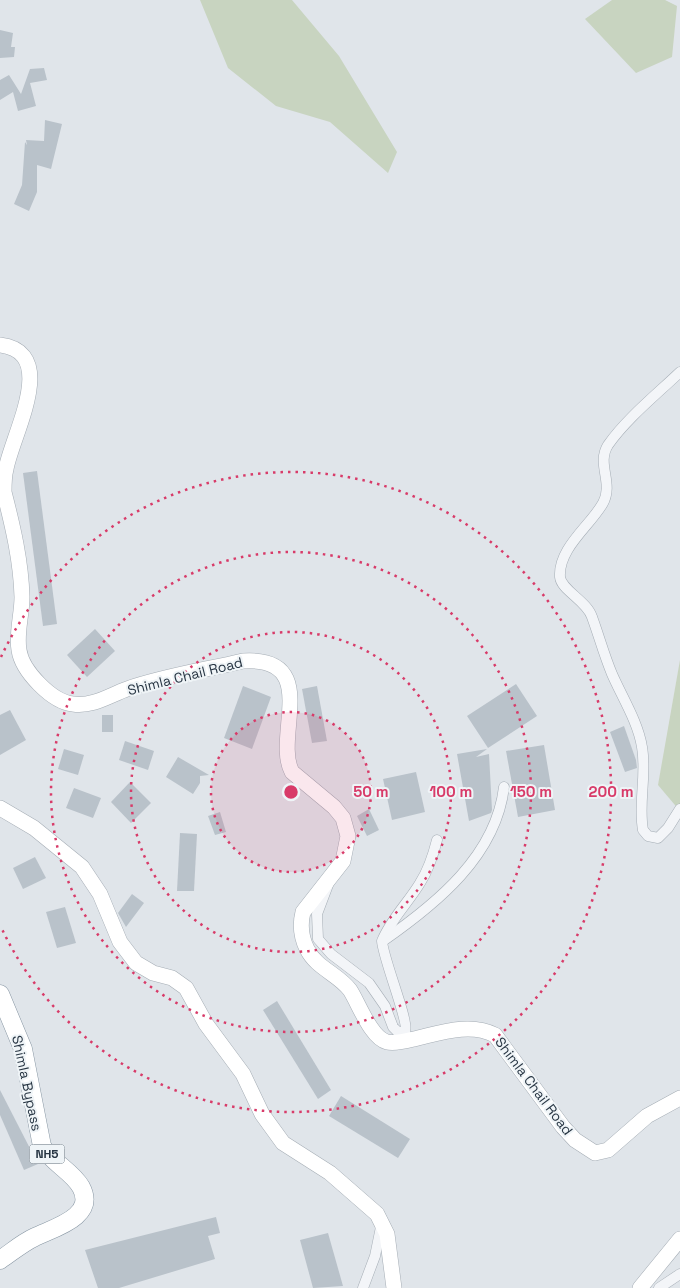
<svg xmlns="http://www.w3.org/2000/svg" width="680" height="1288" font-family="'Space Grotesk',sans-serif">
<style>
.green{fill:#c8d4c0}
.building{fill:#b9c2ca}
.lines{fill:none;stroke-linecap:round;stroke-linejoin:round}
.minor-casing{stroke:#a5adb5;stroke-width:11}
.secondary-casing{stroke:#a5adb5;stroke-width:16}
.trunk-casing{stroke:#8695a2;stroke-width:19}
.minor{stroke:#f3f5f8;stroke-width:10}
.secondary{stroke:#fff;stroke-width:15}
.trunk{stroke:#fff;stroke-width:18}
.ring{fill:none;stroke:#d83b69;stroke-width:2.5;stroke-dasharray:2.5 5}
.labels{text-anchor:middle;stroke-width:4;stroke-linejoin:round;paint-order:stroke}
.shield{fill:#eff4f7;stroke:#636e79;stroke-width:1}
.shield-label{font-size:12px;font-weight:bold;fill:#273543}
.street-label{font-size:14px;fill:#273543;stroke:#eff4f7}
.centre{fill:#d83b69;stroke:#eff4f7;stroke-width:2.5}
.ring-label{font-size:15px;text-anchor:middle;font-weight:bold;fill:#d83b69;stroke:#eff4f7;stroke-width:4;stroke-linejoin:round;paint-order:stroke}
</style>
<rect width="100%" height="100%" fill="#e0e5ea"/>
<g class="green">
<polygon points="200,0 292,0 339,56 397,152 388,173 330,122 276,106 228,68"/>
<polygon points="612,0 665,0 677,6 672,57 636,73 585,19"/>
<polygon points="680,660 680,811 658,785"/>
</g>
<g class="building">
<polygon points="0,30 13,33 11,47 15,47 14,57 0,58"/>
<polygon points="44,68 47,80 30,83 36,106 18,111 13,92 0,100 0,80 9,75 21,94 30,69"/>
<polygon points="45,120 62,124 51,169 37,165 37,192 29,211 14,204 22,185 25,142 27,145 26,140 44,141"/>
<polygon points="37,471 57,624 43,626 23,473"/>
<polygon points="95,629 115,651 87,677 67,655"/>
<polygon points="516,684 537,716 488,748 467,716"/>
<polygon points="243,686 271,697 252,749 224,738"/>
<polygon points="317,686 327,741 312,743 302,689"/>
<polygon points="10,710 26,740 0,755 0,715"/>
<rect x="102" y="715" width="11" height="17"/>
<polygon points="624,726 636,760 637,768 625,772 610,732"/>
<polygon points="125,741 154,751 148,770 119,760"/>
<polygon points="544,745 555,810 518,817 506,751"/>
<polygon points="64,749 84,755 78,775 58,769"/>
<polygon points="487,749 476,757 489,754 492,810 491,813 469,821 457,754"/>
<polygon points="178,757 209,775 200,776 200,783 193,794 166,777"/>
<polygon points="416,772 425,812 392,820 383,779"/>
<polygon points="130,782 151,803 131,823 111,802"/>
<polygon points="74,788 101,798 93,818 66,808"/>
<polygon points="369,809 379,830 367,836 357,816"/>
<polygon points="220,812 226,832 215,835 208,816"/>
<polygon points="180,833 197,834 194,891 177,891"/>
<polygon points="35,857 46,878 23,889 13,868"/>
<polygon points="132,894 144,903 126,927 118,913"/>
<polygon points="65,907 76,943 57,948 46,912"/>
<polygon points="277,1001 331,1090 318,1099 263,1010"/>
<polygon points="0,1090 38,1164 24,1170 0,1115"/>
<polygon points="341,1096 410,1139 398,1158 329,1116"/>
<polygon points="216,1217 220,1233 208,1236 215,1259 119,1288 98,1288 85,1250"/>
<polygon points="328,1233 343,1286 313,1288 300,1240"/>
</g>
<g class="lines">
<g class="minor-casing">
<g id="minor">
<path d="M680,372C657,394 626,419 608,445C596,464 614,483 603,503C591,525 558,548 560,577C561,590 587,601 592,617C599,636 604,655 612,674C622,697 638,722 642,747C647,775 638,803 643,830L648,836L658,838L668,828L680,809"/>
<path d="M328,885L317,914L318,939L331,954L369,983L385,1006L393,1027L398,1032H405C410,1023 383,959 382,941C391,919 408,903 420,883C429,869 433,856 437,840"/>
<path d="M383,941C436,904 496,856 504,787"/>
<polyline points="363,1288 375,1256 382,1222"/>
<polyline points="659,1288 680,1274"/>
</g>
</g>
<g class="secondary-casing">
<g id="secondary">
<path d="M0,345C60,352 12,435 6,469C4,476 4,484 4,492C13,527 21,561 22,597C22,615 16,633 19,650C22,671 52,702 73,704C93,707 110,695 127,689C164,676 205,670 243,661C322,656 273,737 292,772L334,807L343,818L348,836L343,861L303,912C300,924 301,937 307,949C316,968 338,974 350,990C359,1004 371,1038 387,1042C395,1044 406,1041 414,1039C440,1033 470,1022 495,1035L563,1127L575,1140L595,1153L608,1150L647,1116L680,1098"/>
<polyline points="0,808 34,828 82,867 100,894 120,942 136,963 153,973 172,978 186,988 206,1024 243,1074 262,1114 283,1143 330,1173 377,1214 387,1234 394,1288"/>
<polyline points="640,1288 680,1239"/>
</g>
</g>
<g class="trunk-casing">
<path id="trunk" d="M0,994L23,1049L42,1146C52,1163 72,1171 81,1187C97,1217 53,1228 35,1237C22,1243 12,1252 0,1260"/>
</g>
<use href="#minor" class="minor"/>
<use href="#secondary" class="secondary"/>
<use href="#trunk" class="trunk"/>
</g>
<circle cx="291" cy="792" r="80" fill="#d83b69" fill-opacity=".12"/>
<g class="ring">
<circle cx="291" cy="792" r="80"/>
<circle cx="291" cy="792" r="160"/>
<circle cx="291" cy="792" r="240"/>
<path d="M1 657A320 320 0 1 1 1 927"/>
</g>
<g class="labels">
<rect class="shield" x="29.5" y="1144.5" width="35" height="19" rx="4"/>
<g class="shield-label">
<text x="47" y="1158">NH5</text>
</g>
<g class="street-label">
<text transform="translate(185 676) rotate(-14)" y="5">Shimla Chail Road</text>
<text transform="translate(27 1083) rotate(78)" y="5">Shimla Bypass</text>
<text transform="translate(534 1086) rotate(53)" y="5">Shimla Chail Road</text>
</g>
</g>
<circle cx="291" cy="792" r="8" class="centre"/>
<g class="ring-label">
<text x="371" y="797">50 m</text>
<text x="451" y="797">100 m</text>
<text x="531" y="797">150 m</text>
<text x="611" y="797">200 m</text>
</g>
</svg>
